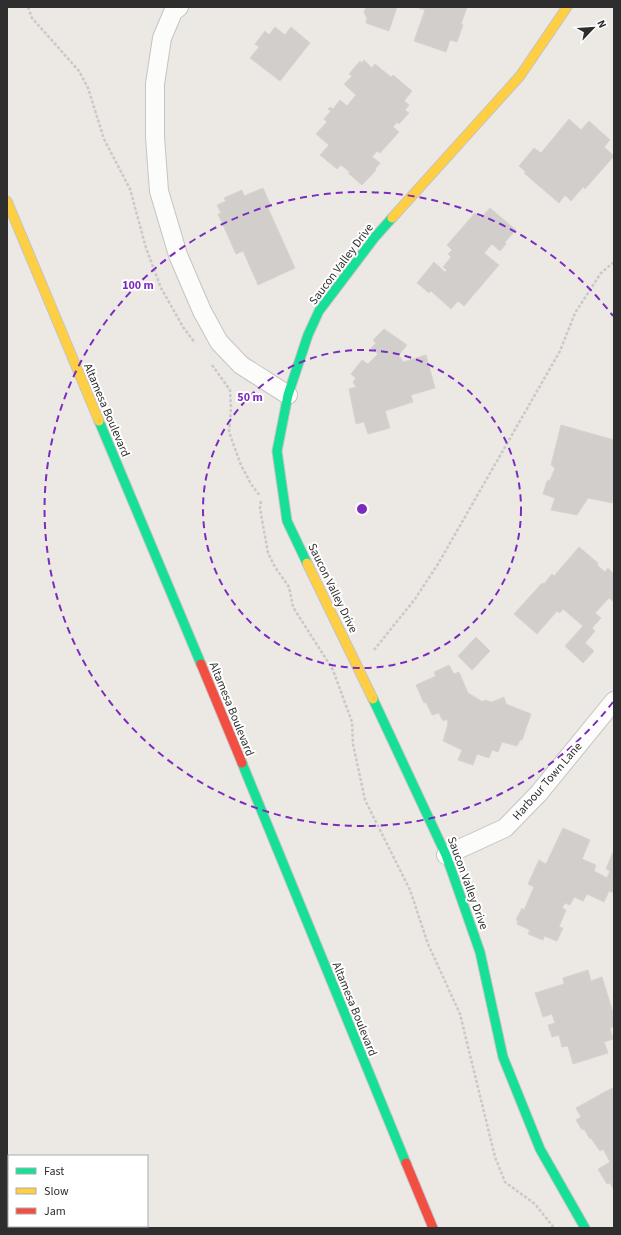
<svg xmlns="http://www.w3.org/2000/svg" width="621" height="1235" font-family="'Source Sans 3',sans-serif">
<style>
.building{fill:#d1cecb;stroke:#d7d4d0}
.lines{fill:none;stroke-linecap:round;stroke-linejoin:round}
.street-casing{stroke:#c5c4c5;stroke-width:20}
.fast-casing{stroke:#c5c4c5;stroke-width:11}
.slow-casing{stroke:#c5c4c5;stroke-width:11}
.jam-casing{stroke:#c5c4c5;stroke-width:11}
.path{stroke:#c9c9c8;stroke-width:2.5;stroke-dasharray:3 2;stroke-linecap:butt}
.street{stroke:#fcfcfb;stroke-width:18}
.fast{stroke:#16e098;stroke-width:9}
.slow{stroke:#ffcf43;stroke-width:9}
.jam{stroke:#f24e42;stroke-width:9}
.ring{fill:none;stroke:#7b2cbf;stroke-width:2;stroke-dasharray:7 5}
.labels{text-anchor:middle;stroke-width:4;stroke-linejoin:round;paint-order:stroke}
.street-label{font-size:12px;fill:#2e2e2e;stroke:#fff}
.centre{fill:#7b2cbf;stroke:#fff;stroke-width:2}
.ring-label{font-size:12px;text-anchor:middle;font-weight:bold;fill:#7b2cbf;stroke:#fff;stroke-width:4;stroke-linejoin:round;paint-order:stroke}
</style>
<rect width="100%" height="100%" fill="#ece8e4"/>
<g class="building">
<polygon points="366,7 397,7 389,31 366,23 367,19 364,12"/>
<polygon points="416,7 467,7 461,24 463,25 457,42 450,40 446,52 414,41 425,10"/>
<polygon points="275,27 285,35 291,27 310,43 280,81 250,58 259,47 255,44 265,31 269,35"/>
<polygon points="364,60 372,68 375,64 391,77 393,75 412,91 404,101 409,105 405,110 409,113 399,124 397,122 393,127 399,132 380,153 377,151 372,157 380,163 375,169 376,170 362,185 348,173 350,172 341,165 337,169 320,155 329,145 316,134 327,122 324,119 331,111 328,109 330,107 333,109 340,100 347,106 356,95 344,84 352,76 349,74 360,61 362,63"/>
<polygon points="569,119 581,130 589,121 610,140 604,147 614,156 585,189 583,187 571,201 565,195 559,203 524,173 526,172 519,166 534,148 541,153"/>
<polygon points="263,188 271,206 268,208 295,268 258,285 243,251 236,254 218,214 221,213 217,205 226,201 224,198 242,190 244,196"/>
<polygon points="490,208 516,230 505,242 506,244 500,251 492,244 484,253 499,265 464,306 458,301 451,309 431,291 429,293 417,283 434,262 445,272 447,270 443,267 451,257 448,254 452,250 447,245 475,213 481,218"/>
<polygon points="384,329 407,345 398,356 401,358 403,362 426,355 435,388 411,395 413,402 385,411 390,428 368,434 364,422 356,424 349,389 356,387 353,382 356,378 351,374 362,360 368,364 378,354 371,348 376,343 373,340"/>
<polygon points="561,425 614,440 614,493 612,503 588,498 577,515 551,510 555,498 543,494 547,481 550,480 555,468 551,465"/>
<polygon points="579,547 598,563 597,565 605,572 608,568 614,574 614,602 609,598 595,613 601,618 592,628 595,631 585,643 594,651 583,663 565,646 583,626 563,609 560,613 557,611 537,634 514,614 542,583 544,584 552,574 554,576"/>
<polygon points="476,637 490,651 472,670 458,656"/>
<polygon points="449,665 454,674 459,672 468,693 483,702 484,700 492,702 504,697 506,704 531,714 522,740 520,740 517,746 502,742 498,752 492,750 489,758 477,754 473,765 458,760 462,750 443,741 448,724 447,719 443,721 439,713 432,715 426,702 424,703 416,685 436,676 434,672"/>
<polygon points="563,828 590,840 582,859 596,865 594,871 607,878 610,871 606,869 613,852 614,852 614,893 609,891 604,902 587,894 583,901 574,897 570,905 565,903 562,908 566,910 559,927 563,928 557,941 544,936 543,940 528,934 530,930 517,924 518,921 516,920 522,908 524,910 534,887 528,884 539,860 546,864"/>
<polygon points="588,970 591,981 602,977 614,1016 614,1026 610,1028 613,1039 604,1042 608,1053 573,1064 568,1046 562,1047 559,1035 552,1037 548,1025 555,1023 552,1014 543,1017 535,993 564,984 563,978"/>
<polygon points="612,1088 614,1092 614,1190 610,1183 607,1184 598,1169 610,1162 603,1149 600,1151 591,1138 590,1139 584,1129 582,1130 576,1120 581,1117 576,1108"/>
</g>
<g class="lines">
<g class="street-casing">
<g id="street">
<polyline points="179,7 173,12 162,38 155,84 155,137 159,191 178,255 202,311 219,342 241,365 288,395"/>
<polyline points="446,855 505,828 539,793 614,701"/>
</g>
</g>
<g class="fast-casing">
<g id="fast">
<polyline points="99,421 201,664"/>
<polyline points="307,563 287,521 277,451 288,395 308,335 319,311 375,237 392,218"/>
<polyline points="373,699 446,855 480,952 503,1057 540,1149 585,1228"/>
<polyline points="242,763 406,1163"/>
</g>
</g>
<g class="slow-casing">
<g id="slow">
<polyline points="7,201 99,421"/>
<polyline points="392,218 520,76 567,7"/>
<polyline points="307,563 373,699"/>
</g>
</g>
<g class="jam-casing">
<g id="jam">
<polyline points="201,664 242,763"/>
<polyline points="406,1163 433,1228"/>
</g>
</g>
<g class="path">
<polyline points="28,7 32,18 79,71 88,88 104,139 130,189 146,248 161,288 183,327 195,343"/>
<polyline points="212,365 230,390 231,408 229,432 241,465 251,484 260,496"/>
<polyline points="261,501 260,508 264,531 268,553 275,567 289,587 293,607 333,670 352,722 353,744 365,800 410,890 428,944 460,1014 495,1157 505,1182 535,1204 554,1228"/>
<polyline points="374,650 415,599 438,564 560,351 575,313 601,273 614,262"/>
</g>
<use href="#street" class="street"/>
<use href="#fast" class="fast"/>
<use href="#slow" class="slow"/>
<use href="#jam" class="jam"/>
</g>
<g class="ring">
<circle cx="362" cy="509" r="159"/>
<path d="M613 702A317 317 0 1 1 613 316"/>
</g>
<g class="labels">
<g class="street-label">
<text transform="translate(341 264) rotate(-53)" y="4">Saucon Valley Drive</text>
<text transform="translate(107 410) rotate(67)" y="4">Altamesa Boulevard</text>
<text transform="translate(333 588) rotate(64)" y="4">Saucon Valley Drive</text>
<text transform="translate(232 709) rotate(68)" y="4">Altamesa Boulevard</text>
<text transform="translate(547 781) rotate(-49)" y="4">Harbour Town Lane</text>
<text transform="translate(468 883) rotate(70)" y="4">Saucon Valley Drive</text>
<text transform="translate(355 1009) rotate(68)" y="4">Altamesa Boulevard</text>
</g>
</g>
<circle cx="362" cy="509" r="6" class="centre"/>
<g class="ring-label">
<text x="138" y="289">100 m</text>
<text x="250" y="401">50 m</text>
</g>
<rect width="621" height="1235" fill="none" stroke="#2e2e2e" stroke-width="16"/>
<rect x="8" y="1155" width="140" height="72" fill="#ffffff" stroke="#ababab"/>
<rect x="16" y="1168" width="20" height="6" fill="#16e098" stroke="#ababab"/>
<text x="44" y="1175" font-size="12" fill="#2e2e2e">Fast</text>
<rect x="16" y="1188" width="20" height="6" fill="#ffcf43" stroke="#ababab"/>
<text x="44" y="1195" font-size="12" fill="#2e2e2e">Slow</text>
<rect x="16" y="1208" width="20" height="6" fill="#f24e42" stroke="#ababab"/>
<text x="44" y="1215" font-size="12" fill="#2e2e2e">Jam</text>
<g transform="translate(593 28) rotate(65)" stroke="#ffffff" stroke-width="3" paint-order="stroke">
<path d="M0-3L7 15L0 10L-7 15Z" fill="#2e2e2e"/>
<text y="-6" font-size="11" font-weight="bold" text-anchor="middle" fill="#2e2e2e">N</text>
</g>
</svg>
